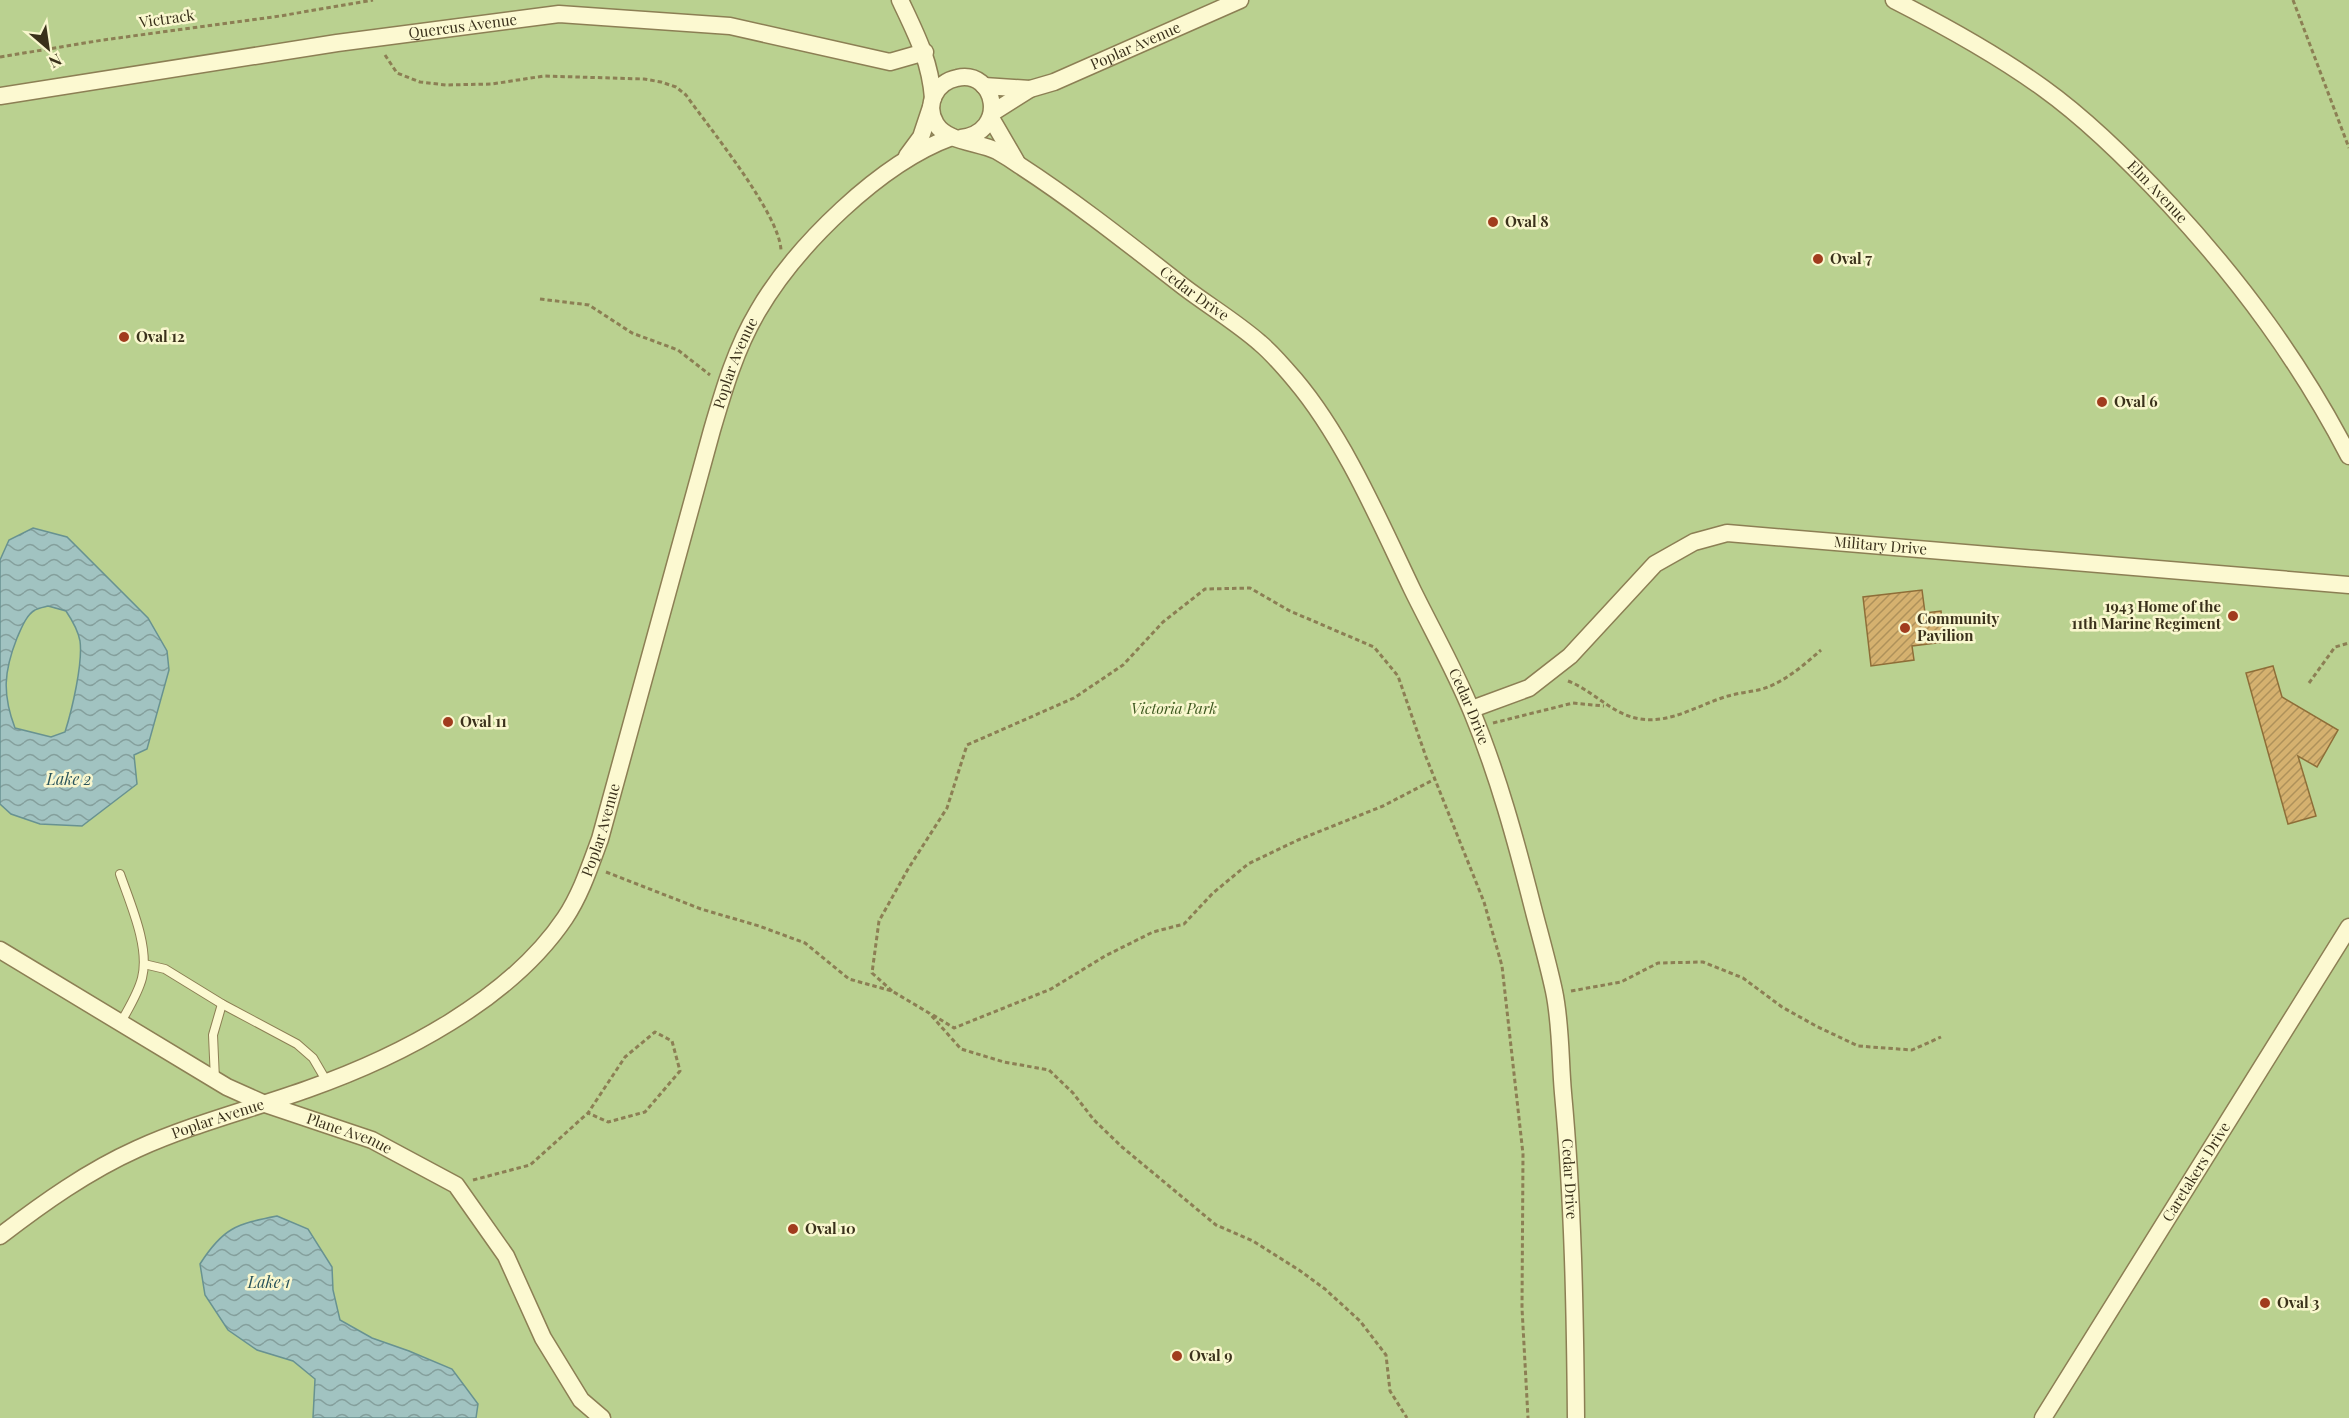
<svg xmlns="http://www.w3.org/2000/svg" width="2349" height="1418" font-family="'Playfair Display',serif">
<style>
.park{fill:#bad190}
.water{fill:url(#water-waves);stroke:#689291;stroke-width:1.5;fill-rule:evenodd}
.building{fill:url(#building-hatch);stroke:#8e6e38;stroke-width:1.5}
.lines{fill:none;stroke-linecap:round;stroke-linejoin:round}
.lane-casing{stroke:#8c7f54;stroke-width:10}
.street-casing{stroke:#8c7f54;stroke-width:19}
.path{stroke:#8c7f54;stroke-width:3;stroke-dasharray:4.5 3;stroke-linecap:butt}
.lane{stroke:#fcf9d1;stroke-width:8}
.street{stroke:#fcf9d1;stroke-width:16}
.poi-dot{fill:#a13c1e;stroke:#f9f7ce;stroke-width:2}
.labels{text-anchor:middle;stroke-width:5;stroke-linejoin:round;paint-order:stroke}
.street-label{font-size:15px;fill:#3a311b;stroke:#f9f7ce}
.poi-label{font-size:15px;font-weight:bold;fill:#3a311b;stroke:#f9f7ce;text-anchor:start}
.park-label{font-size:15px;font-style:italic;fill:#3d581f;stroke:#f9f7ce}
.water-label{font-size:16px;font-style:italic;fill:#28535b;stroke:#f9f7ce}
</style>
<defs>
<pattern id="water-waves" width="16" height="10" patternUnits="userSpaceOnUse" patternTransform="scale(1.5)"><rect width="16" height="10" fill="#a1c3c1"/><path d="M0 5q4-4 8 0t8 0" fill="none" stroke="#849f9c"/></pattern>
<pattern id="building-hatch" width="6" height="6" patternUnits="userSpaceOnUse" patternTransform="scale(1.5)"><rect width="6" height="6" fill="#d5b16f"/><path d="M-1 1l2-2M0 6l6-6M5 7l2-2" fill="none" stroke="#ae915a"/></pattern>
</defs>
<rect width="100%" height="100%" fill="#f2efbd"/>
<rect class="park" x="0" y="0" width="2349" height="1418"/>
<g class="water">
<path d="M33,528L67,537L148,618L167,651L169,670L147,749L134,755L137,784L82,826L40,824L11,814L0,804V560L9,540ZM48,606L66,611C72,620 78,630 80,641C83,663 72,710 65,732L51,737L15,728C2,694 4,671 17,638C21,629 26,615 35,610C38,608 44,607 48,606Z"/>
<path d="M277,1216L308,1229L332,1267L333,1290L340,1320L372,1338L409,1351L452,1369L478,1404L476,1418H313L315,1379L293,1361L257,1350L228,1330L205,1295L200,1264C223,1228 236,1224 277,1216Z"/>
</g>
<g class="building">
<polygon points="1922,590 1925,613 1941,611 1944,642 1912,646 1914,660 1871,666 1863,597"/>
<polygon points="2273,666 2282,697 2338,730 2317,767 2298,756 2316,816 2288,824 2246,673"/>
</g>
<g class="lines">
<g class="lane-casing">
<g id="lane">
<path d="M120,874C130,903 150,947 142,978C138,994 128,1009 120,1024"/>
<polyline points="144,964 165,969 222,1004 297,1044 313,1058 327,1082"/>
<polyline points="215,1080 213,1035 222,1004"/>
</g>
</g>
<g class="street-casing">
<g id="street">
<path d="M900,0C916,34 930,60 933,98"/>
<path id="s1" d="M1894,0C1945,26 1996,54 2043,88C2089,121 2131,163 2170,205C2242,283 2300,362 2349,456"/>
<polyline points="984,86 1030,89"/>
<path id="s2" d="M0,96L337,43L559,14L730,26L890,62L925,52"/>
<path id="s3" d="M992,113L1030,89L1054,82L1240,0"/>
<polyline points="991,118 1016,161"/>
<path id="s4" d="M961,138C1009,132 996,69 957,78C936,82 924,105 936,124C947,142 978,142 997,151C1004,155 1012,160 1019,165C1076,202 1130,245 1184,287C1209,306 1236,322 1260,343C1272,353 1284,367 1295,380C1344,438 1379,520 1412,589C1432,630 1455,670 1472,712C1498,775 1516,841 1533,908C1540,935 1548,963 1554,991C1561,1024 1560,1059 1563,1093C1573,1201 1575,1309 1576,1418"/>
<polyline points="907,156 921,137 931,107"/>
<path id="s5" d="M1472,709L1529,688L1570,656L1655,564L1694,542L1727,533L2349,585"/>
<path id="s6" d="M0,950L227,1087L265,1104L372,1140L456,1185L506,1256L543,1338L581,1400L602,1418"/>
<path id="s7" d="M0,1236C43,1203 88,1171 137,1149C192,1124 252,1109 308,1089C399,1057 510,1000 565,918C581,894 590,866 600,839L712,430C724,389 736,348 758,311C796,246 880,163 952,137"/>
<path id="s8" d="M2043,1418L2349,927"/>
</g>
</g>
<g class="path">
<polyline points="2293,0 2349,148"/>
<path d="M385,55L397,73L420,82L446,85L492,84L544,76L644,79L661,82L676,87L686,95C710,129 779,213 781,250"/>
<polyline points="0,57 103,40 280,16 373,0"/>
<polyline points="540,299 589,305 632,333 678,350 710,375"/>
<path d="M1568,681C1594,691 1611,714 1640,719C1671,724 1700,704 1728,696C1741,692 1756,692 1768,687C1788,679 1805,664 1821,650"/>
<polyline points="2309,683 2335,647 2349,643"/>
<polyline points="1493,723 1573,703 1604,706"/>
<polyline points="606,872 701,909 759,926 805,943 849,979 892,991 929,1013 961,1049 1004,1062 1049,1070 1073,1093 1094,1120 1122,1147 1216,1225 1253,1241 1299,1270 1325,1289 1360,1321 1386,1355 1390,1391 1407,1418"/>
<polyline points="892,991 872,973 879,921 908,869 947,808 967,745 1074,698 1123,665 1163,622 1205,589 1250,588 1290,611 1374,647 1398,676 1426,757 1484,902 1502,966 1523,1154 1522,1308 1528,1418"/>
<polyline points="1571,991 1621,982 1658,963 1703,962 1743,978 1782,1007 1816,1026 1858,1046 1912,1050 1941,1037"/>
<polyline points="933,1015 954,1028 1051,989 1105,956 1153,932 1184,924 1213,893 1248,864 1298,840 1383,806 1435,779"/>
<polyline points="473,1180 530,1165 588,1113 625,1057 655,1032 672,1041 680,1071 645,1112 608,1122 588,1113"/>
</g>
<use href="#lane" class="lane"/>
<use href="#street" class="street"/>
</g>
<g class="poi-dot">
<circle cx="1493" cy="222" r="6"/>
<circle cx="1818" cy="259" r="6"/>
<circle cx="124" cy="337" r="6"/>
<circle cx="2102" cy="402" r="6"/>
<circle cx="2233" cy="616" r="6"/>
<circle cx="1905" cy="628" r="6"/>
<circle cx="448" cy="722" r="6"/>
<circle cx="793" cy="1229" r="6"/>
<circle cx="2265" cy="1303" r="6"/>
<circle cx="1177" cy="1356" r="6"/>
</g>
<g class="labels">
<g class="street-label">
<text transform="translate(167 19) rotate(-8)" y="5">Victrack</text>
<text dy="5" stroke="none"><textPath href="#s2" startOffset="468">Quercus Avenue</textPath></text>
<text dy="5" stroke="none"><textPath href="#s3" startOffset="159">Poplar Avenue</textPath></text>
<text dy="5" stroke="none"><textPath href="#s1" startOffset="328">Elm Avenue</textPath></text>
<text dy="5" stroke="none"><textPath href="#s4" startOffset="472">Cedar Drive</textPath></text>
<text dy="5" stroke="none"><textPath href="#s7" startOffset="1239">Poplar Avenue</textPath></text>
<text dy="5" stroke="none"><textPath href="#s5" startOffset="471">Military Drive</textPath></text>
<text dy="5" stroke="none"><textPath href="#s4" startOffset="976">Cedar Drive</textPath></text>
<text dy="5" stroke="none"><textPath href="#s7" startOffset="753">Poplar Avenue</textPath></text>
<text dy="5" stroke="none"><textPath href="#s7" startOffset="249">Poplar Avenue</textPath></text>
<text dy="5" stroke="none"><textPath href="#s6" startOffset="396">Plane Avenue</textPath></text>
<text dy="5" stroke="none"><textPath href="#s8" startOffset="290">Caretakers Drive</textPath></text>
<text dy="5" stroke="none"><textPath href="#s4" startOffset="1462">Cedar Drive</textPath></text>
</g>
<g class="poi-label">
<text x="1505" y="227">Oval 8</text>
<text x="1830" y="264">Oval 7</text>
<text x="136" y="342">Oval 12</text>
<text x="2114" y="407">Oval 6</text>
<text x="2221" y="612" text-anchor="end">1943 Home of the<tspan x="2221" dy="17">11th Marine Regiment</tspan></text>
<text x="1917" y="624">Community<tspan x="1917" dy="17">Pavilion</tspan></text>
<text x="460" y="727">Oval 11</text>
<text x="805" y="1234">Oval 10</text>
<text x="2277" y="1308">Oval 3</text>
<text x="1189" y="1361">Oval 9</text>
</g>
<g class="park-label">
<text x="1174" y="714">Victoria Park</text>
</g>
<g class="water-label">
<text x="69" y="785">Lake 2</text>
<text x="269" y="1288">Lake 1</text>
</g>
</g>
<g transform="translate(48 48) rotate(151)" stroke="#f9f7ce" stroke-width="4.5" paint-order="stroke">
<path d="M0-4.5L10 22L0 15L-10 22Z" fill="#3a311b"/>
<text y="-9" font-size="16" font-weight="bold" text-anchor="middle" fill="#3a311b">N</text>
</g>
</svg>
